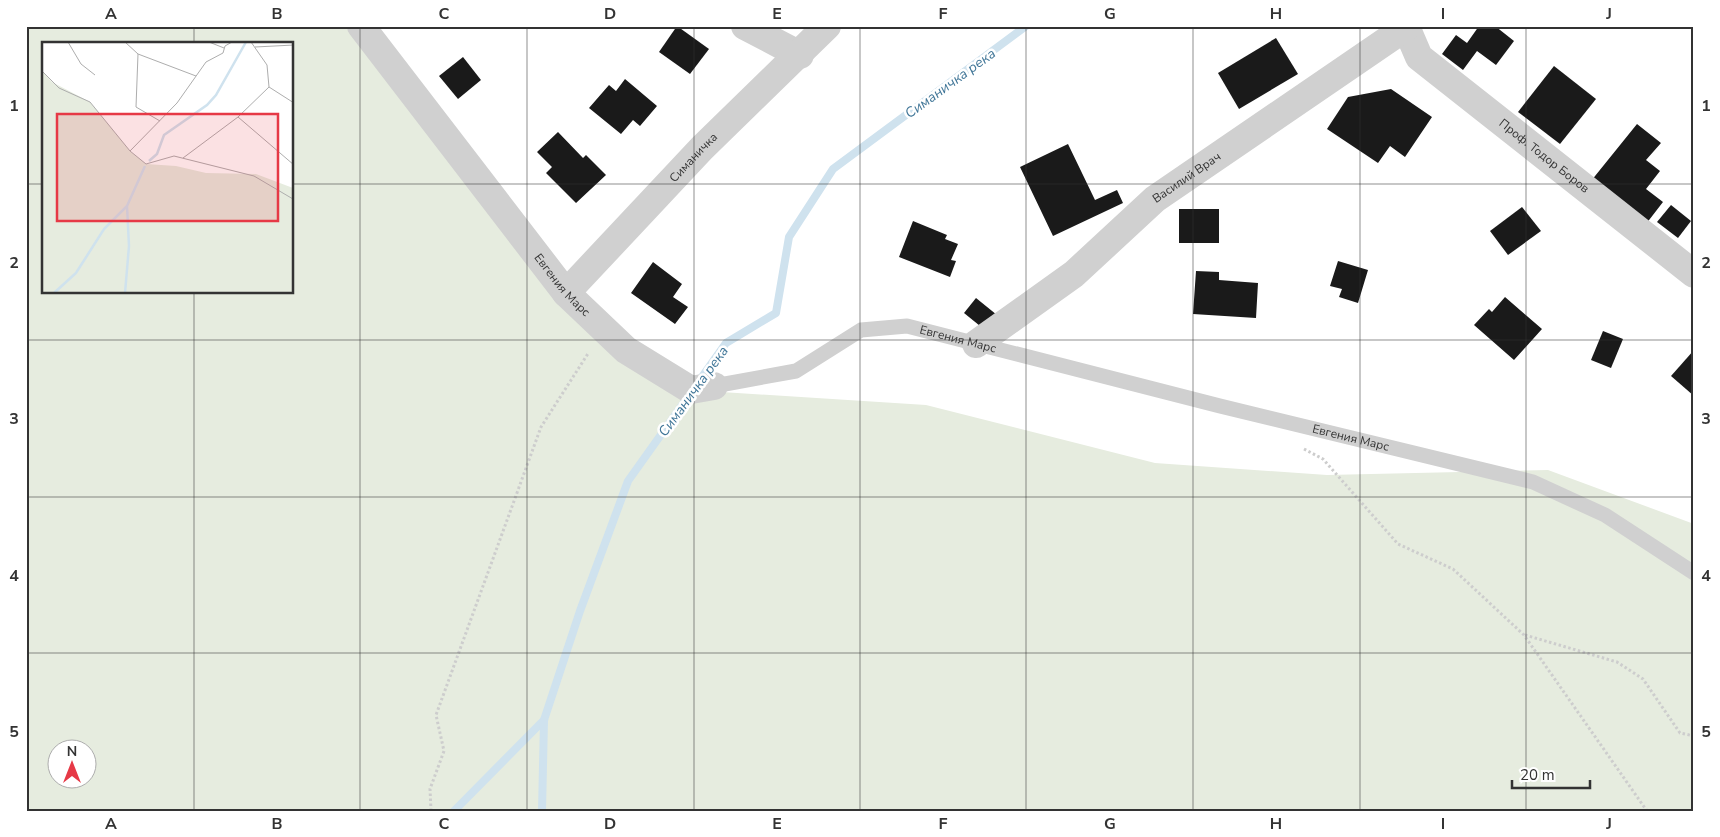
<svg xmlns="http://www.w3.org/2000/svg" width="1720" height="837" font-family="'Nunito Sans',sans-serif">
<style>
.green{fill:#e6ecdf;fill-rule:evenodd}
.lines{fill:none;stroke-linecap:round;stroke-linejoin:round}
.stream{stroke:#cfe2ee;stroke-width:8}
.building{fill:#1a1a1a}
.path{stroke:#cdcdcd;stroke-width:3;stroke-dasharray:2.5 2.5;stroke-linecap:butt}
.lane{stroke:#d0d0d0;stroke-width:15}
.street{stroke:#d0d0d0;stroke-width:28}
.grid{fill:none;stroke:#333;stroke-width:1;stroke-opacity:0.55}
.labels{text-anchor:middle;stroke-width:5;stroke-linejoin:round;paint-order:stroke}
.street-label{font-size:12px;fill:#333;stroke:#fff}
.water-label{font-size:14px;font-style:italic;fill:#3f7597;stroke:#fff}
.inset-river{fill:none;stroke:#cfe2ee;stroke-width:2.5}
.inset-road{fill:none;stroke:#adadad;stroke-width:1}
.view{fill:#e63946;fill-opacity:0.15;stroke:#e63946;stroke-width:2.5}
.inset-edge{fill:none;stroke:#333;stroke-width:2.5}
.neatline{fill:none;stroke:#333;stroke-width:2}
.grid-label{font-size:16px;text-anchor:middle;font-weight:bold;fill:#333}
</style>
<rect width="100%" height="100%" fill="#fff"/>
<path class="green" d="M26,26H361L566,293L691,390L926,405L1155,463L1327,475L1548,470L1694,524V811H26ZM44,44H292V292H44ZM58,750H88V780H58Z"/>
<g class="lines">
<g class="stream">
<polyline points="699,381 726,343 776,313 789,237 833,169 1026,26"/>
<polyline points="454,811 544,720"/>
<polyline points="542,811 544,720 580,611 628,481 690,394"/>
</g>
</g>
<g class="building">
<polygon points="677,26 709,49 690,74 659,52"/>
<polygon points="1479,26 1495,26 1514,41 1496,65 1477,51 1463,70 1442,54 1456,35 1467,43"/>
<polygon points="1276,38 1298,74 1239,109 1218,73"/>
<polygon points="463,57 481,80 458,99 439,76"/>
<polygon points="1554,66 1596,99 1560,144 1518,112"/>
<polygon points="625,79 657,106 640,126 633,120 621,134 589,108 609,85 616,91"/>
<polygon points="1391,89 1432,117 1405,157 1390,146 1378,163 1327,129 1348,97"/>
<polygon points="1637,124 1661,143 1646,160 1660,171 1646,189 1663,202 1646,224 1591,181"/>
<polygon points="558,132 583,158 586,155 606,175 576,203 546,173 552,167 537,152"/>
<polygon points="1068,144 1095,200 1117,190 1123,203 1053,236 1020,167"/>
<polygon points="1671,205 1691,221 1678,238 1657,222"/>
<polygon points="1522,207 1541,231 1508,255 1490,231"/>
<rect x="1179" y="209" width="40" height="34"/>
<polygon points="913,221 947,235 945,239 958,244 951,260 956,261 950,277 899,257"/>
<polygon points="1338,261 1368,270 1358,303 1339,297 1342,289 1330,286"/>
<polygon points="653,262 682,284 673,297 688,307 675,324 631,293"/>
<polygon points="1196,271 1219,272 1219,280 1258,283 1256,318 1193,314"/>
<polygon points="1505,297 1542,329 1514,360 1474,325 1489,309 1492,312"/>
<polygon points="976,298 997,315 985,330 964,313"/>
<polygon points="1603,331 1623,339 1611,368 1591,360"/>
<polygon points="1694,350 1694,396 1671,376"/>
</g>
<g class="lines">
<g class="path">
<polyline points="1304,449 1323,459 1398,544 1453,569 1524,635 1647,811"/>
<polyline points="1525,635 1617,662 1643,679 1680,733 1694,736"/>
<polyline points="431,811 430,789 444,751 436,715 541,427 589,352"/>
</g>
<path class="lane" id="s1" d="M714,386L796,371L861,330L907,326L1220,406L1533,482L1605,515L1694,573"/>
<g class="street">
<path id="s2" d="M361,26L566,293L626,350L691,390L714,386"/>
<polyline points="745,26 800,55"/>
<path id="s3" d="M1407,29L1419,57L1694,274"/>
<path id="s4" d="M566,293L702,148L827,26"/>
<path id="s5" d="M976,344L1074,274L1155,199L1408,26"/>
</g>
</g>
<path class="grid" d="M194,26V44M360,26V811M527,26V811M694,26V811M860,26V811M1026,26V811M1193,26V811M1360,26V811M1526,26V811M26,184H44M292,184H1694M194,292V811M26,340H1694M26,497H1694M26,653H1694"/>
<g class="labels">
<g class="street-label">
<text dy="4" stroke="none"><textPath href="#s3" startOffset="190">Проф. Тодор Боров</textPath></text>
<text dy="4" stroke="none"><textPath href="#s4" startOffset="186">Симаничка</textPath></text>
<text dy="4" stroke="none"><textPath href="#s5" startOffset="269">Василий Врач</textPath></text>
<text dy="4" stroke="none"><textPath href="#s2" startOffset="328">Евгения Марс</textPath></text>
<text dy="4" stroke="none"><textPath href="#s1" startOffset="259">Евгения Марс</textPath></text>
<text dy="4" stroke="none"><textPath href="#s1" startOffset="664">Евгения Марс</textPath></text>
</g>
<g class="water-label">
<text transform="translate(950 83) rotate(-36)" y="5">Симаничка река</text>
<text transform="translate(693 391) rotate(-54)" y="5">Симаничка река</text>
</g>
</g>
<g transform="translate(42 42)">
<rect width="251" height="251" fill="#fff"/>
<path d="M0,29L10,40L48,60L88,109L104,122L134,124L164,131L214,132L251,146V251H0Z" fill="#e6ecdf"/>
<path class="inset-river" d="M107,119L115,112L122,93L165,63L174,53L204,0M12,251L34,231L62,187L85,164M83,251L87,204L85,164L103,124"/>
<path class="inset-road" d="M26,0L39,22L53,33M83,0L96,12L154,34M167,0L182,6M213,5L252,3M96,12L94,65L118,79M0,29L17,46L48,60L88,109L104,122L132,114L212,134L251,157M227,45L252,61M196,75L252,123M88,109L135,61L164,20L181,11L183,4L190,0M141,116L196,75L227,45L225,23L209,0"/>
<path class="view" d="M15,72H236V179H15Z"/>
<rect width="251" height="251" class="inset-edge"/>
</g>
<rect width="1720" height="837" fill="none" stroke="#ffffff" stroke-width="55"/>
<g transform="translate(72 764)"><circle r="24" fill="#ffffff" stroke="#adadad"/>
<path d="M0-4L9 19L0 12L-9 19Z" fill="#e63946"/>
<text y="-8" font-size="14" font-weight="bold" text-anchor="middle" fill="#333333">N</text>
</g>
<path d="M1512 780v8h78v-8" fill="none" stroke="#333333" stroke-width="2.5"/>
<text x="1520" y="780" font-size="15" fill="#333333" stroke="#ffffff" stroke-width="4" paint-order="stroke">20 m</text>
<rect x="28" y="28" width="1664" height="782" class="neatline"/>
<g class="grid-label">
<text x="111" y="19">A</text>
<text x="277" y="19">B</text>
<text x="444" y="19">C</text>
<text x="610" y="19">D</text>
<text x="777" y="19">E</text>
<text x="943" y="19">F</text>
<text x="1110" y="19">G</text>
<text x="1276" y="19">H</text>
<text x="1443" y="19">I</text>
<text x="1609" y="19">J</text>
<text x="14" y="111">1</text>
<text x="1706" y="111">1</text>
<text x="14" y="268">2</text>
<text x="1706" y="268">2</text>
<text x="14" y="424">3</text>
<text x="1706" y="424">3</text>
<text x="14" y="581">4</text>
<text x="1706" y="581">4</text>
<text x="14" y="737">5</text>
<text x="1706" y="737">5</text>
<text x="111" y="829">A</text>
<text x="277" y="829">B</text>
<text x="444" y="829">C</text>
<text x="610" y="829">D</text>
<text x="777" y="829">E</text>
<text x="943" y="829">F</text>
<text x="1110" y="829">G</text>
<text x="1276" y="829">H</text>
<text x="1443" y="829">I</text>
<text x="1609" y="829">J</text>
</g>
</svg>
